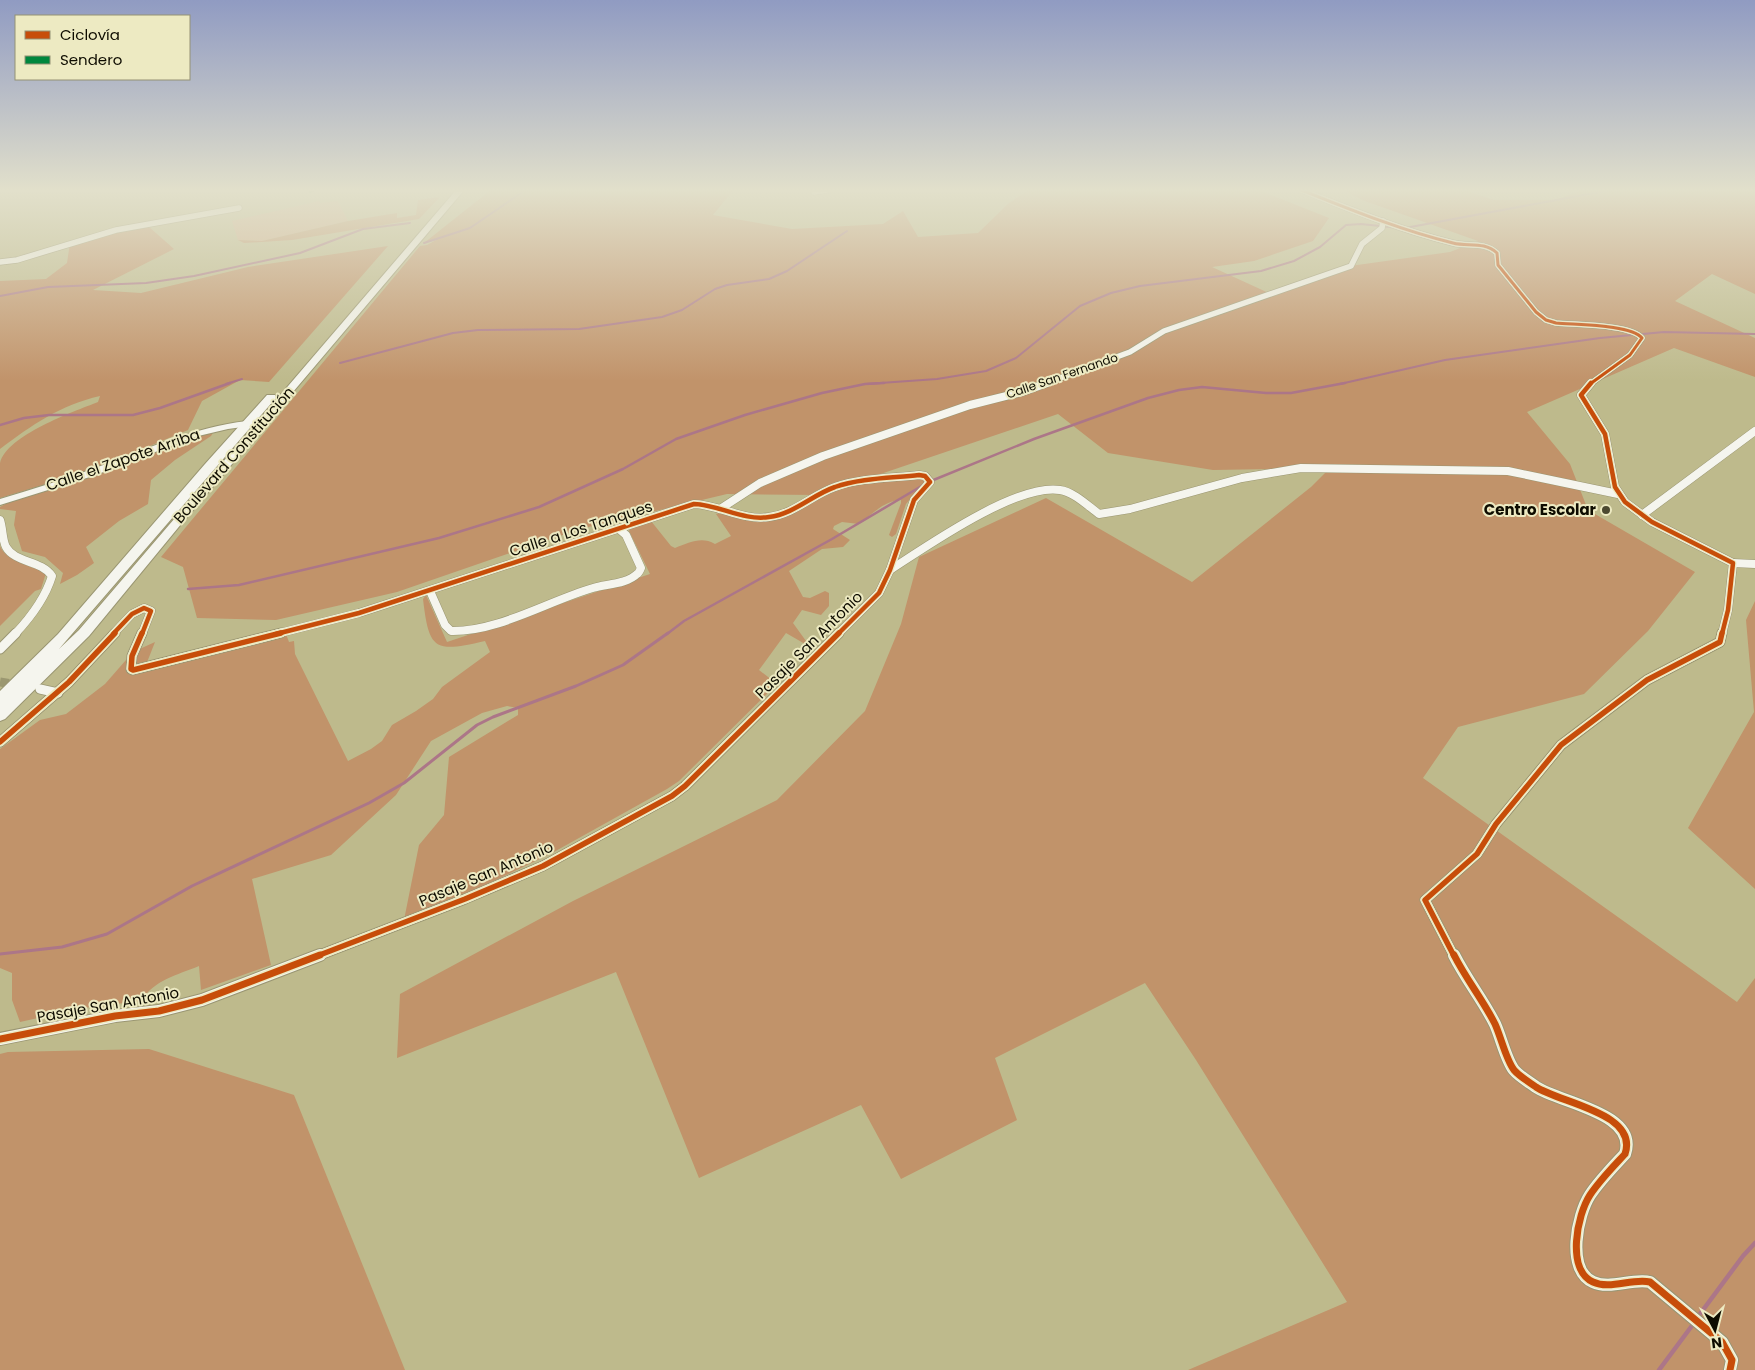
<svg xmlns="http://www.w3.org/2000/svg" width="1755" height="1370" font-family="Poppins,sans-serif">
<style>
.green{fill:#d1ad8a}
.forest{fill:#c1936a}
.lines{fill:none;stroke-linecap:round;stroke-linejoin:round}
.stream-far3{stroke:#ac7688;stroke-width:2}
.stream-far2{stroke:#ac7688;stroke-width:2.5}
.stream-far1{stroke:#ac7688;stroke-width:3}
.stream{stroke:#ac7688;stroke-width:4.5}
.minor-tunnel{stroke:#9b9770;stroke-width:9;stroke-dasharray:9 5;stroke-linecap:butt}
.minor-far3-casing{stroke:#9a9672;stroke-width:7}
.minor-far2-casing{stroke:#9a9672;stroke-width:9}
.minor-far1-casing{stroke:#9a9672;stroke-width:11}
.minor-casing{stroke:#9a9672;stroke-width:14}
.tertiary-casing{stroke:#9a9672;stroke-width:2}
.trunk-casing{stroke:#9a9672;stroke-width:2}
.minor-far3{stroke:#f5f5ee;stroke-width:5.5}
.minor-far2{stroke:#f5f5ee;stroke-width:8}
.minor-far1{stroke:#f5f5ee;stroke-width:9}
.minor{stroke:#f5f5ee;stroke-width:12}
.tertiary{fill:#f5f5ee;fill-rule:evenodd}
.trunk{fill:#f5f5ee;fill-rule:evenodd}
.quiet{stroke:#00873e;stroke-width:2.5;stroke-dasharray:5 2.5;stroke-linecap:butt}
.cycleway-far3-casing{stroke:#edeac2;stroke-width:5}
.cycleway-far2-casing{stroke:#edeac2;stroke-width:7}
.cycleway-far1-casing{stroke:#edeac2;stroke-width:9}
.cycleway-casing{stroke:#edeac2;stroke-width:10}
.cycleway-far3{stroke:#c74d0a;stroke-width:3}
.cycleway-far2{stroke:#c74d0a;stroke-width:4.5}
.cycleway-far1{stroke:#c74d0a;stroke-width:5.5}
.cycleway{stroke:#c74d0a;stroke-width:7}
.poi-dot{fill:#4c4931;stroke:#edeac2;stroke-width:2}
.labels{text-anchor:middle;stroke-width:4;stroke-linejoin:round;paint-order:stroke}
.far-street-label{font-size:12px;fill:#0e0c00;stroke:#edeac2}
.street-label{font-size:15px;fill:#0e0c00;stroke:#edeac2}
.poi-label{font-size:15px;font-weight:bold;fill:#0e0c00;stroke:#edeac2;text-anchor:end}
</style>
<rect width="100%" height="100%" fill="#beba8c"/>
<polygon class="green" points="319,201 320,203 338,201 348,221 262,241 238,240 232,221"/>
<g class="forest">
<path d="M492,189H525L492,213L528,189H734L713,215L792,229L883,224L903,211L918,237L978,233L1009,203L1030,189H1256L1329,218L1313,241L1254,261L1212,267L1275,296L1343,267L1450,252L1478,241L1362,200L1342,189H1462L1494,200H1555L1585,189H1755V294L1712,274L1675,301L1755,338V377L1674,348L1527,412L1570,464L1588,510L1695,572L1648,631L1584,694L1458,727L1423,778L1737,1002L1755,978V1370H1188L1347,1302L1196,1060L1145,983L995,1058L1017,1120L901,1179L861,1105L699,1178L616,972L397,1058L400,994L573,901L777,800L865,711L901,624L919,557L1046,498L1192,582L1311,487L1330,468L1213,470L1108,453L1058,414L848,485L916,478L923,479L925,481L906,504L896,534L892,537L889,535L901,503V500C885,500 871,515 859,524L842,522L834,526L833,529L850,540L843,547L822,549L789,571L803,597L810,598L825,591L829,593V606L821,615L802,610L793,623L806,641L805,644L786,633L759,670L777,684L679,781L667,789L552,853L403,925L419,845L444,815L449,757L518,715V708L507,706L482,713L431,741L396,795L331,855L252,879L271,965L201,990L199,966C177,975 154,980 141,1001L83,1008L20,1022L12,1000V973L0,968V749L40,720L66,714L105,684L133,652L155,642L144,670L286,634L289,642L294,641L295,654L348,761L371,749L382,741L392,725L416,711L433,699L442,687L490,652L485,641C434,653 429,650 423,599L426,595L447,642L650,574L629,531L630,529L651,521L671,546L675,548C689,543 701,536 715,544L731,536L716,514C727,510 743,520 754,522C777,524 800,506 819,495L727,494L580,529L397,592L276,620L197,618L183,567L161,557L420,246L427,245L436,240L424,243Z"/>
<polygon points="440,197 419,219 292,240 244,243 238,240 262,241 348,221 397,213 397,218 416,215 418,200"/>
<path d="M148,226L174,249L93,290L141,293L248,267L388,246L269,382L240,380L202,401L188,430L95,469L0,498C0,488 0,473 0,463C7,435 73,412 98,402L100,396C60,405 32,425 0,449V281L46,279L67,263L70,243Z"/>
<polygon points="214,431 211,436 175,460 151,480 148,504 119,521 86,547 94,563 77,575 60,584 63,573 45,557 22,551 14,525 16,511 0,509 0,507 9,502 67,482 89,477 126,464 165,444"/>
<path d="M0,546C6,561 32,566 46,573L41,589L35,591L0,626Z"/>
<polygon points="1755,601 1755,889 1688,828 1754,712 1746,620"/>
<polygon points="149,1049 294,1095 405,1370 0,1370 0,1054 8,1052"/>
</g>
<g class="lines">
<g class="stream-far3">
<polyline points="1405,228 1616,189"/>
<polyline points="424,243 470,228 527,189"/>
<polyline points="0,296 48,287 146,283 194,276 300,253 363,229 410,223"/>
<polyline points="340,363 453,333 478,330 579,329 662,317 682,310 715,289 727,285 769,279 787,271 847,231"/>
<polyline points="226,384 242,379"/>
<polyline points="866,384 937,379 986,371 1016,358 1080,306 1111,293 1140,286 1261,271 1294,261 1320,247 1346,225 1361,224 1399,228"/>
<polyline points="1340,384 1445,360 1600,338 1664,332 1755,334"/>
</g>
<g class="stream-far2">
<polyline points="0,425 24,418 49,415 133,415 160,408 230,383"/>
<polyline points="931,481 1034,439 1148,398 1179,390 1202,387 1266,393 1291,393 1345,383"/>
<polyline points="188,589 239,585 439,538 539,507 623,469 676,439 745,415 822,393 865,384 884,383"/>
<polyline points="667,634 684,621 832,539 925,484"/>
</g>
<polyline class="stream-far1" points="0,954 62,947 107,934 192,886 369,803 404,783 477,725 493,717 576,686 623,665 668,633"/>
<g class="stream">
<polyline points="1697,1318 1743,1256 1755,1243"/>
<polyline points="1659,1370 1694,1323"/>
</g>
<polyline class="minor-tunnel" points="0,682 18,685"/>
<g class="minor-far3-casing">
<g id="minor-far3">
<path d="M1299,189C1349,209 1400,230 1453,243C1468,247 1484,241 1497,253L1498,265L1536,312L1546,320L1556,323C1574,325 1631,324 1642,338L1630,355L1590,384"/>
<polyline points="814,192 833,189"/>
<polyline points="0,262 17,260 116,230 239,208"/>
<polyline points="1044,384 1130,352 1164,331 1351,266 1362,244 1382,228 1383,221"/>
</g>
</g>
<g class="minor-far2-casing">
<g id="minor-far2">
<polyline points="1591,383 1581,395 1605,434 1615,487 1625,502 1652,522 1733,563 1728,610 1722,634"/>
<polyline points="720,509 760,483 823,456 970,405 1022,392 1047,383"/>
<polyline points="1642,515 1755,431"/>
<path d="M0,520C3,529 2,539 6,547C15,563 41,560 52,576C45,599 31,617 15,634"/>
<polyline points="1733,563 1755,564"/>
<path d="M890,570C927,546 1017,483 1060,490C1074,492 1088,506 1099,514L1130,509L1242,478L1301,468L1508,471L1618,494"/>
<path d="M430,591L445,625L451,631C498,632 548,601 593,588C606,584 627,584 637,574C639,573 640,570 641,568L626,535L619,529"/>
<polyline points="113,634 132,614 144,608 151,611 142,634"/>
<path d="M276,634L359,613L694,504C720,505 743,521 769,517C794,514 812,495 835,487C859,478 893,478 919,475L925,476L930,482L914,500L890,570L879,593L838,634"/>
</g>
</g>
<g class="minor-far1-casing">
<g id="minor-far1">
<polyline points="142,633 132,656 131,669 133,670 281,633"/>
<polyline points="0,649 16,633"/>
<polyline points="40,689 58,693"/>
<polyline points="0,742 69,682 115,633"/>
<polyline points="317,956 465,899 543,866 672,796 685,786 839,633"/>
<polyline points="1454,956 1425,900 1477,854 1496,824 1561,745 1647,680 1720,642 1722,633"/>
</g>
</g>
<g class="minor-casing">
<g id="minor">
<path d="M1454,955C1466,979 1483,1000 1495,1024C1501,1037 1506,1060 1514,1070C1519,1076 1529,1082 1536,1087C1560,1103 1639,1113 1625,1154C1613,1167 1600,1180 1590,1195C1577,1215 1566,1270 1593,1282C1610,1290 1632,1278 1650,1282L1722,1342L1732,1360L1730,1370"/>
<polyline points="0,1039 115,1016 159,1011 202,1000 320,955"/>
</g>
</g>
<g class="tertiary-casing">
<path id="tertiary" d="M247,421L251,424L250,426L228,429L194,437L93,476L0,505V499C33,489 66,479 98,467C148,449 194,427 247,421Z"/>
</g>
<g class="trunk-casing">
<polygon id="trunk" points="457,189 465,189 182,523 89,636 5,719 0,721 0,691 58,634 205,464 267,395 275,395 276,397 275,399 59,649 79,630"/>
</g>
<use href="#minor-far3" class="minor-far3"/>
<use href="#minor-far2" class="minor-far2"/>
<use href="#minor-far1" class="minor-far1"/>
<use href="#minor" class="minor"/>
<use href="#tertiary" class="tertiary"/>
<use href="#trunk" class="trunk"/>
<polyline class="quiet" points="309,192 319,189"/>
<g class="cycleway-far3-casing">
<path id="cycleway-far3" d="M1299,189C1349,209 1400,230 1453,243C1468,247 1484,241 1497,253L1498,265L1536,312L1546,320L1556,323C1574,325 1631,324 1642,338L1630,355L1590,384"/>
</g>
<g class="cycleway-far2-casing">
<g id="cycleway-far2">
<polyline points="1591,383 1581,395 1605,434 1615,487 1625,502 1652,522 1733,563 1728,610 1722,634"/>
<polyline points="113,634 132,614 144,608 151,611 142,634"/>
<path d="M276,634L359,613L694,504C720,505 743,521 769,517C794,514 812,495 835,487C859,478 893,478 919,475L925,476L930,482L914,500L890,570L879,593L838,634"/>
</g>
</g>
<g class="cycleway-far1-casing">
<g id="cycleway-far1">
<polyline points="142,633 132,656 131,669 133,670 281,633"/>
<polyline points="0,742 69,682 115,633"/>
<polyline points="317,956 465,899 543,866 672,796 685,786 839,633"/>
<polyline points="1454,956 1425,900 1477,854 1496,824 1561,745 1647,680 1720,642 1722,633"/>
</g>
</g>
<g class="cycleway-casing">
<g id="cycleway">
<path d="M1454,955C1466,979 1483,1000 1495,1024C1501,1037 1506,1060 1514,1070C1519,1076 1529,1082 1536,1087C1560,1103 1639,1113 1625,1154C1613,1167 1600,1180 1590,1195C1577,1215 1566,1270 1593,1282C1610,1290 1632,1278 1650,1282L1722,1342L1732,1360L1730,1370"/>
<polyline points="0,1039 115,1016 159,1011 202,1000 320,955"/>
</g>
</g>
<use href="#cycleway-far3" class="cycleway-far3"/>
<use href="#cycleway-far2" class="cycleway-far2"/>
<use href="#cycleway-far1" class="cycleway-far1"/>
<use href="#cycleway" class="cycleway"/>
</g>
<linearGradient id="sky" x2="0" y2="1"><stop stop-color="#909bc2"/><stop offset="0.5" stop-color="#e2e0cb"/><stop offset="1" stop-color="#e2e0cb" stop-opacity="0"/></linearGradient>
<rect width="1755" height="381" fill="url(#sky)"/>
<circle class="poi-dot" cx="1606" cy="510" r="5"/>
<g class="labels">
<g class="far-street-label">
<text transform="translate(1062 376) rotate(-19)" y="4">Calle San Fernando</text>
</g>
<g class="street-label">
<text transform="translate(234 455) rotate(-49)" y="5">Boulevard Constitución</text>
<text transform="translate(123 460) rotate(-19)" y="5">Calle el Zapote Arriba</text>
<text transform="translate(581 529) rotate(-18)" y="5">Calle a Los Tanques</text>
<text transform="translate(809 645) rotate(-45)" y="5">Pasaje San Antonio</text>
<text transform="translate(486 874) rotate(-23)" y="5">Pasaje San Antonio</text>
<text transform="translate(108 1005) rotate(-10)" y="5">Pasaje San Antonio</text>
</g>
<g class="poi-label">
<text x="1596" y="515">Centro Escolar</text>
</g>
</g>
<rect x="15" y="15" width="175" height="65" fill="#edeac2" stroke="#949174"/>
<rect x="25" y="31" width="25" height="8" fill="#c74d0a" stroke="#949174"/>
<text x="60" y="40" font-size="15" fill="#0e0c00">Ciclovía</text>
<rect x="25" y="56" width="25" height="8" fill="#00873e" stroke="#949174"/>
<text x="60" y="65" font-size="15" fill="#0e0c00">Sendero</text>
<g transform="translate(1715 1330) rotate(173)" stroke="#edeac2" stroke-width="4" paint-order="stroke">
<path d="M0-4L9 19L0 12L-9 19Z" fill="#0e0c00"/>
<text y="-8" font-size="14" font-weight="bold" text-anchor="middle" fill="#0e0c00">N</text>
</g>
</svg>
